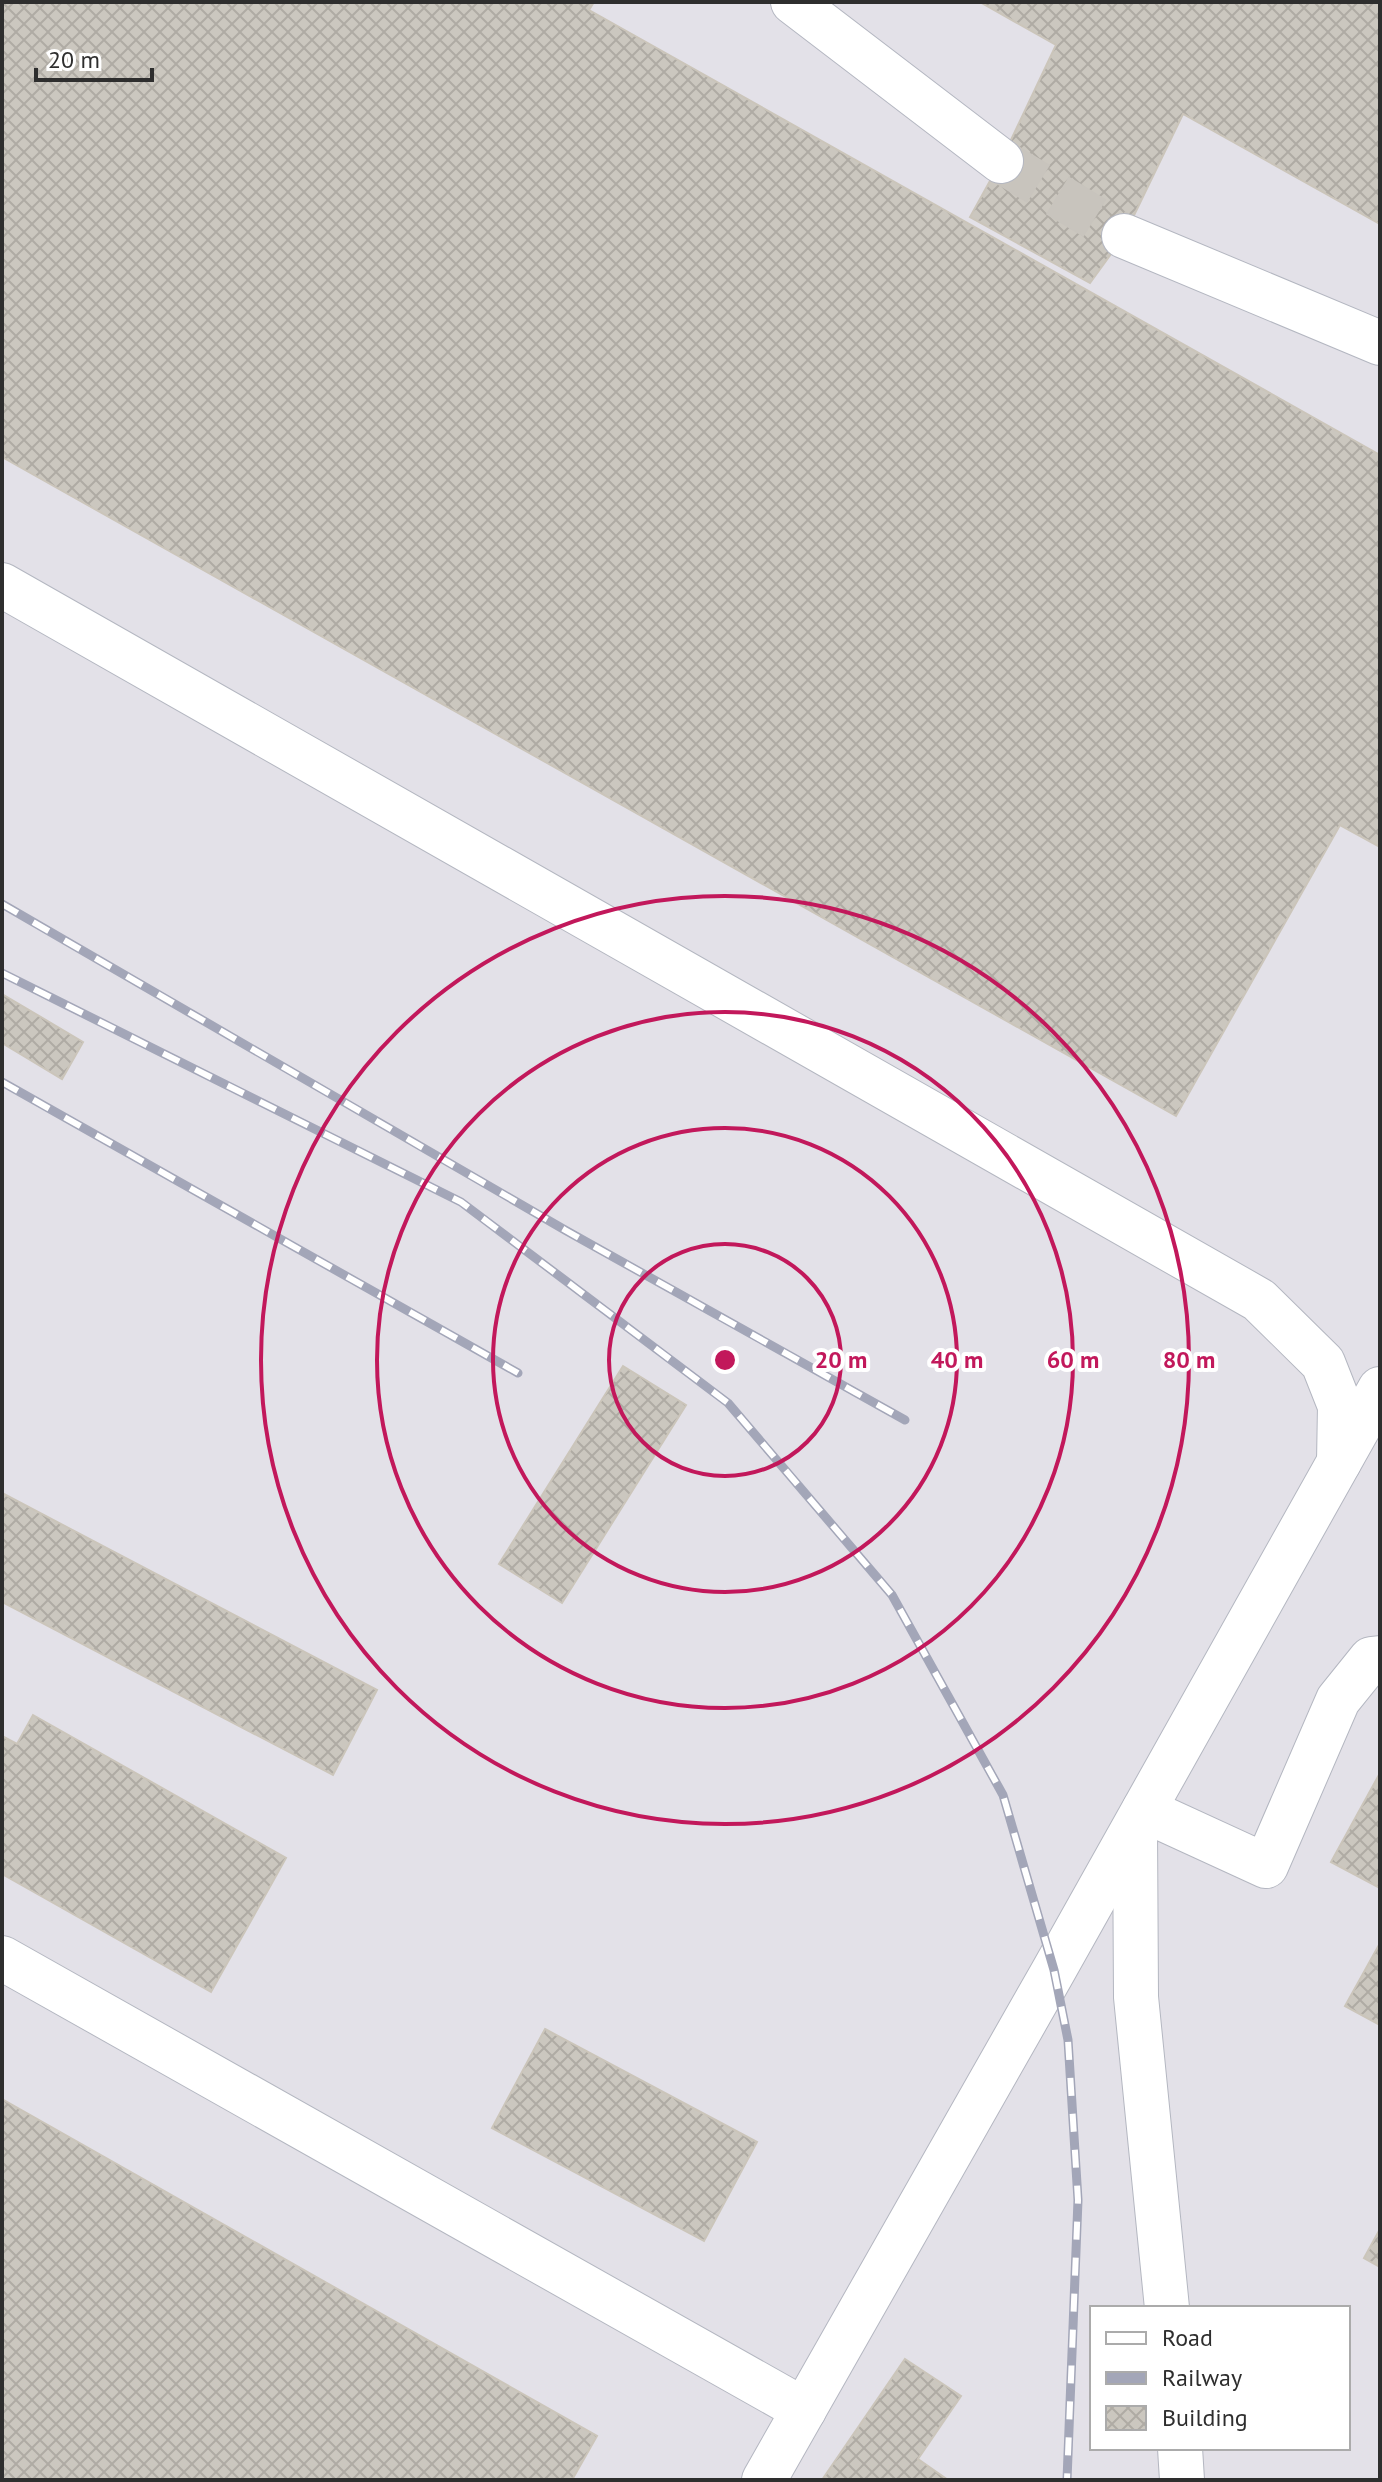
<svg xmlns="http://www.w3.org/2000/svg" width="1382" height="2482" font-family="'PT Sans',sans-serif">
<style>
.industrial{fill:#e3e1e8;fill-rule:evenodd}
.building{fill:url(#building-cross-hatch);stroke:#cbc5ba;stroke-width:2}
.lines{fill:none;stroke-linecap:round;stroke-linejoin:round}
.minor-tunnel{stroke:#c8c4bd;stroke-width:44;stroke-dasharray:44 22;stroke-linecap:butt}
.minor-casing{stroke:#b4b7c1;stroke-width:46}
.minor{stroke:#fff;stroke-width:44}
.rail-casing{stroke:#a3a6b8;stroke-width:9}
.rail{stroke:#fff;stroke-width:6;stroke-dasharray:18;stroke-linecap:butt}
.ring{fill:none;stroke:#c2185b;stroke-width:4}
.centre{fill:#c2185b;stroke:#fff;stroke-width:4}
.ring-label{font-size:24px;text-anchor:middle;font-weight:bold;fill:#c2185b;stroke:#fff;stroke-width:8;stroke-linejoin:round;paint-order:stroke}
</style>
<defs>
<pattern id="building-cross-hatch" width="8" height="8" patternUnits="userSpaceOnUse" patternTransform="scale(2)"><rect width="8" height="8" fill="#cbc7bf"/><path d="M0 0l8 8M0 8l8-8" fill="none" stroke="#afaba4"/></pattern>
</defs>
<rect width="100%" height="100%" fill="#efe9e1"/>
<path class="industrial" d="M2,2H1380V2480H2ZM1092,2308H1348V2448H1092Z"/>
<g class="building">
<polygon points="2,2 594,2 589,10 1380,455 1380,847 1340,825 1176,1116 2,457"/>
<polygon points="980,2 1380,2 1380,224 1183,114 1124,236 1090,283 970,217 1001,161 1056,45"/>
<polygon points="2,994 83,1042 62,1079 2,1043"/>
<polygon points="623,1366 686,1405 562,1603 499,1564"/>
<polygon points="2,1493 377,1690 333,1775 2,1602"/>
<polygon points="33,1715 286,1858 211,1992 2,1874 2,1736 17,1744"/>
<polygon points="1380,1773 1380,1888 1331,1862"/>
<polygon points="1380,1943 1380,2025 1345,2006"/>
<polygon points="545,2029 757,2142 704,2241 492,2128"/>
<polygon points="2,2099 597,2436 572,2480 2,2480"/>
<polygon points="1380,2229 1380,2267 1364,2258"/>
<polygon points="905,2359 961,2396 918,2459 948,2480 822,2480"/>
</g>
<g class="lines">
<polyline class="minor-tunnel" points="1001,161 1124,236"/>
<g class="minor-casing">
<g id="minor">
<polyline points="793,2 1001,161"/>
<polyline points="1124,236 1380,343"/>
<polyline points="2,585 1259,1300 1323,1363 1340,1406 1339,1462"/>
<polyline points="1144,1810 1266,1866 1338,1700 1371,1659 1380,1658"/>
<polyline points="1135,1828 1136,1997 1167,2308"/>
<polyline points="2,1958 804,2410"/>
<polyline points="1180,2448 1182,2480"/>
<polyline points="764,2480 1054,1970 1380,1389"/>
</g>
</g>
<use href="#minor" class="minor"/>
<g class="rail-casing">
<g id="rail">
<polyline points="2,904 565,1230 905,1420"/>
<polyline points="2,973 461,1202 728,1403 892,1595 1003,1795 1054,1970 1068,2040 1078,2200 1067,2480"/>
<polyline points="2,1082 518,1373"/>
</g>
</g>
<use href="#rail" class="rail"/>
</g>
<g class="ring">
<circle cx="725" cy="1360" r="116"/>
<circle cx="725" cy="1360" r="232"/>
<circle cx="725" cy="1360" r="348"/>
<circle cx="725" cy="1360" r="464"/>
</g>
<circle cx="725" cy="1360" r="12" class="centre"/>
<g class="ring-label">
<text x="841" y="1368">20 m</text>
<text x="957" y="1368">40 m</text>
<text x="1073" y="1368">60 m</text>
<text x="1189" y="1368">80 m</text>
</g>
<rect width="1382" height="2482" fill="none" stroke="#2e2e2e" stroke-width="8"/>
<rect x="1090" y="2306" width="260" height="144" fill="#ffffff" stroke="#ababab" stroke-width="2"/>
<rect x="1106" y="2332" width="40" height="12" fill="#ffffff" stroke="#ababab" stroke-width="2"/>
<text x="1162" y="2346" font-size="24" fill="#2e2e2e">Road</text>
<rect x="1106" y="2372" width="40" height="12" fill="#a3a6b8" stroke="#ababab" stroke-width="2"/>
<text x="1162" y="2386" font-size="24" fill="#2e2e2e">Railway</text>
<rect x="1106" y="2406" width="40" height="24" fill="url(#building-cross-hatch)" stroke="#ababab" stroke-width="2"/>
<text x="1162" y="2426" font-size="24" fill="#2e2e2e">Building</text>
<path d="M36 68v12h116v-12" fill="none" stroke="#2e2e2e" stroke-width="4"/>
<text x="48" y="68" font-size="24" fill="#2e2e2e" stroke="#ffffff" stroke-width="6" paint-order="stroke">20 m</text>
</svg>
